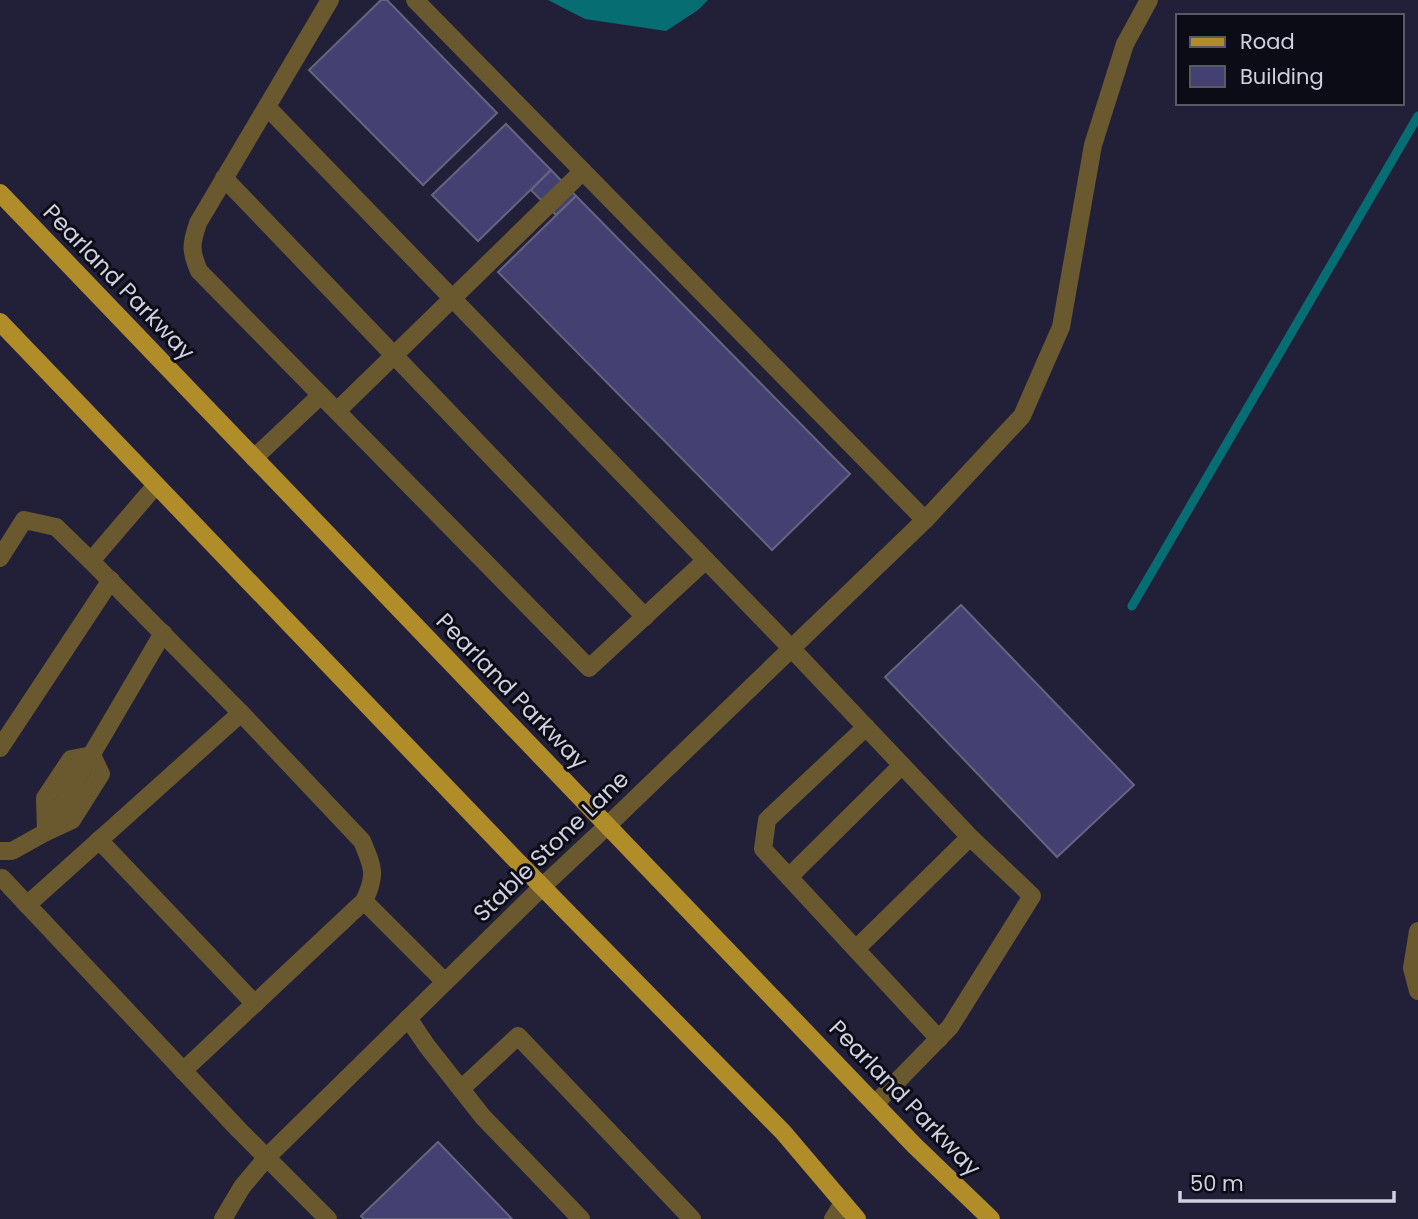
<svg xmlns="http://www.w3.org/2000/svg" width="1418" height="1219" font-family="Poppins,sans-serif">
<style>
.water{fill:#066e72}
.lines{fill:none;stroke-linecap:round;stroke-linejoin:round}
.stream{stroke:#066e72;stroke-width:9}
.building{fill:#444071;stroke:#656481;stroke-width:2}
.minor{stroke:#6a592f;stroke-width:18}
.major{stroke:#b18d29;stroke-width:18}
.labels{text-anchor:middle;stroke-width:6;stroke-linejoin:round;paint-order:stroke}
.street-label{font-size:23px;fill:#d0d0e1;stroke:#0c0c16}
</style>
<rect width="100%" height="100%" fill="#222039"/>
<polygon class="water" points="548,0 708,0 698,10 666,31 585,19"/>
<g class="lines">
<polyline class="stream" points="1132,606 1418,116"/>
</g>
<g class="building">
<polygon points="381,0 387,0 497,113 423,185 309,70"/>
<polygon points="506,124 551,170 478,241 432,195"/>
<polygon points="551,170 576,196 556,215 531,190"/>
<polygon points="576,196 850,474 772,550 498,272"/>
<polygon points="961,605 1134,785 1057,857 885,677"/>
<polygon points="438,1142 512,1219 364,1219 361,1216"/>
</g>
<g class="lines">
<g class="minor">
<path d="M330,0L198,223C191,244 190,250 199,271L589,668L706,560"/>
<polyline points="415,0 925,520"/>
<polyline points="267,107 791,648 970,837 1032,896 950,1027 875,1104"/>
<polyline points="224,178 645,617"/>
<polyline points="337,411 583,171"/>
<polyline points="254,458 321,395"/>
<path d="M156,485L91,561L241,713L362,841C373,867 377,875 364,901L183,1071"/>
<polyline points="0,558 24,520 56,527 91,561"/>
<polyline points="866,727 767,820 763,849 939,1039"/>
<polyline points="0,748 111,580"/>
<polygon points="92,755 101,774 72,820 46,832 45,798 71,759"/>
<polyline points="99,840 255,1004"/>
<polyline points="0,851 12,851 46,832 163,633"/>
<polyline points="789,877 902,765"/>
<polyline points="2,878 239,1130 328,1219"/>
<polyline points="364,901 445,982"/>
<polyline points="27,905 241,713"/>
<polyline points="1418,931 1412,968 1418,991"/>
<polyline points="856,949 970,837"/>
<polyline points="408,1018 427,1046 483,1117 581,1219"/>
<polyline points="461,1089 518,1036 692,1219"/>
<polyline points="223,1219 242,1187 267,1157 543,886 607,826 925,520 1022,416 1061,327 1093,145 1125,44 1149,0"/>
<polyline points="833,1219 843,1203"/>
</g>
<g class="major">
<polyline points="0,193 914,1145 991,1219"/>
<polyline points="0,322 514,858 783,1132 857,1219"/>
</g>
</g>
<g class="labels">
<g class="street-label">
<text transform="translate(119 282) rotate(46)" y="8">Pearland Parkway</text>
<text transform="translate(512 691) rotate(46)" y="8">Pearland Parkway</text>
<text transform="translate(551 846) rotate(-44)" y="8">Stable Stone Lane</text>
<text transform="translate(905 1098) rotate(46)" y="8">Pearland Parkway</text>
</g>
</g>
<rect x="1176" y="14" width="228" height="91" fill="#0c0c16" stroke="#5a5a67" stroke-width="2"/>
<rect x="1190" y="37" width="35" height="10" fill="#b18d29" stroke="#5a5a67" stroke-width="2"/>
<text x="1240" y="49" font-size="21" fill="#d0d0e1">Road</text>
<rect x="1190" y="66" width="35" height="21" fill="#444071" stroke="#5a5a67" stroke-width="2"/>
<text x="1240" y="84" font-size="21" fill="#d0d0e1">Building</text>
<path d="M1180 1191v10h214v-10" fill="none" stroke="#d0d0e1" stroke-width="3.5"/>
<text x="1190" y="1191" font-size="21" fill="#d0d0e1" stroke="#0c0c16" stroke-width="5" paint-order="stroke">50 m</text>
</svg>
